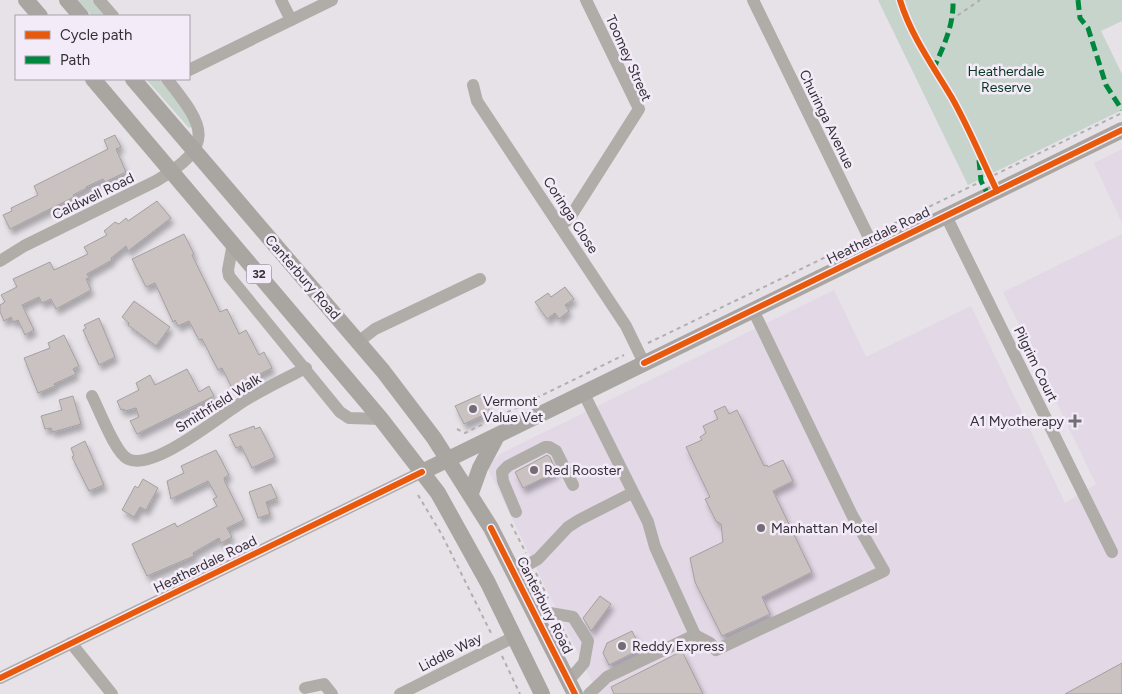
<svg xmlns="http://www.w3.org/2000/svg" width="1122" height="694" font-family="Figtree,sans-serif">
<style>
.built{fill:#e2d8e6}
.green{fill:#c6d4cc}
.building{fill:#cac2c1;stroke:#a49fa1;filter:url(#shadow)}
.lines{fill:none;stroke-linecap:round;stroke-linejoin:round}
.path{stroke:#b1afae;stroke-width:2;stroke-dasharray:4 4;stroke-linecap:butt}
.minor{stroke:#b0ada9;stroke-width:12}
.major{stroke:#a9a6a2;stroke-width:16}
.quiet{stroke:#00873e;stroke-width:5;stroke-dasharray:10 5;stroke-linecap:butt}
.cycleway-casing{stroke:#f4ebf9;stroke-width:9}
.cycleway{stroke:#e8590c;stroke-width:6}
.poi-dot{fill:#726e74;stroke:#f4ebf9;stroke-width:2}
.labels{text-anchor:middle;stroke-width:5;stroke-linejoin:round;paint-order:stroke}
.shield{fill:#f4ebf9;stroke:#6e6870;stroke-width:1}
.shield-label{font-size:12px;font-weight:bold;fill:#343036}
.street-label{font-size:14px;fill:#343036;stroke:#f4ebf9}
.park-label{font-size:14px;fill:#093722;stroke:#f4ebf9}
.poi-label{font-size:14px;fill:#343036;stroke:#f4ebf9;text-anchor:start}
</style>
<defs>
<filter id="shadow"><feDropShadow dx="3" dy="5.5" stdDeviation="2.5" flood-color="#0004"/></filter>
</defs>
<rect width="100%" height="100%" fill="#e6e2e8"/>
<g class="built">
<polygon points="1122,149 1122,223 1094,163"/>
<polygon points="1122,234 1122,694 598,694 487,467 500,454 834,290 866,357 971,306 1065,503 1096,484 1003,292"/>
</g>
<g class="green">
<polygon points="78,0 92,0 106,16 92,16"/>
<polygon points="878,0 1122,0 1122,21 1101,31 1122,74 1122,110 968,185"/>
<polygon points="146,79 159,79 188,113 192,126 189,128"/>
</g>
<g class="building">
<polygon points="115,135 121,147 116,149 126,172 105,182 103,179 86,187 87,188 73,195 74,197 10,229 3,215 12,211 11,208 38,195 34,186 108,149 104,140"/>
<polygon points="157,201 171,218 128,251 126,246 111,258 112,260 87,274 89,278 86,279 91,290 56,309 51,299 42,303 39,297 22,305 34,330 25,335 18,320 13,322 11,317 4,321 0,312 0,305 5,302 1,295 17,287 13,279 50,262 54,270 88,254 84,247 107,235 104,231 115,222 119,224 126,218 128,221"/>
<polygon points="184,234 194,254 192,255 220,312 227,309 239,334 246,330 259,355 264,352 272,368 232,388 222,368 218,370 202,339 199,340 189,321 178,326 175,320 173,322 155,283 146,287 132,259"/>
<polygon points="565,287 574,299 565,305 569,311 559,319 555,313 547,319 535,302 548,293 551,297"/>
<polygon points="134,301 170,327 156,346 128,325 129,323 122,317"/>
<polygon points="99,318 115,357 99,365 83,330 86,328 84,325"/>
<polygon points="64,335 79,366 73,369 76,374 54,384 55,386 38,393 24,358 50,348 48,343"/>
<polygon points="187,369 199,392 209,386 214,396 137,434 130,421 139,417 136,408 125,411 124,409 121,410 117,401 139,390 136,383 150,375 155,385"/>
<polygon points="482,394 490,412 464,424 455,406"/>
<polygon points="73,396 81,424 53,432 51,428 45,429 41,416 62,410 59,400"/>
<polygon points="725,406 729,414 737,410 764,466 767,465 768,467 783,460 793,481 773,491 812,572 762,597 770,614 722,636 695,582 690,558 723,542 721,524 716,521 705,499 710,497 686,447 702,440 700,437 706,433 703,426 718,419 714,411"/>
<polygon points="254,426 255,429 260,427 275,457 252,468 241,446 236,448 229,435"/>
<polygon points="85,441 104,485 89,491 72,457 74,456 71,448"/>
<polygon points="216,450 229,475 224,478 225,482 244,520 227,528 232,537 221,543 219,538 193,553 194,556 147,576 132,544 175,523 177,527 217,506 213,499 217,497 208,481 171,499 167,481 184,473 181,466"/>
<polygon points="547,455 550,457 556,472 523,488 515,472"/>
<polygon points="143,479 158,488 146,510 140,507 134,517 122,510 135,486 138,488"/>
<polygon points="271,484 277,498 266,502 270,514 258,518 249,492"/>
<polygon points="600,596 611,604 591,631 583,618"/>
<polygon points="632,631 641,649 609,665 603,653 607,643"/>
<polygon points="682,651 703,694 614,694 611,687"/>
<polygon points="1122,663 1122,694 1065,694"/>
</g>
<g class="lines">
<g class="path">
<polyline points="951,20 980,0"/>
<polyline points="879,231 1122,113"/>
<polyline points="648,343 857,242"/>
<polyline points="457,429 465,433 624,355"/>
<polyline points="418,495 442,535 492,635"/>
<polyline points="511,524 526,553"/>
<polyline points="536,573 549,600"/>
<polyline points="562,627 573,650"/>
<polyline points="502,656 520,694"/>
</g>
<g class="minor">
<polyline points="99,0 113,16"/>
<polyline points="281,0 291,20"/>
<polyline points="753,0 875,250"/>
<polyline points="189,70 332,0"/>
<polyline points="473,85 477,101 626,326 644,363"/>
<polyline points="946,216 1112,552"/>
<polyline points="560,226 569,219 639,109 586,0"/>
<polyline points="233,243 228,270 229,276 340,412 349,418 381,419"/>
<path d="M0,261L24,246L156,181C217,145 205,127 167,79"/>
<polyline points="358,342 375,329 480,279"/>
<polyline points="584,394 648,522 655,547 695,635 710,643 716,650 884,571 852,515 753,310"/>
<path d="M92,396C99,409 115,453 128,459C152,471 215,420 235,407C256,392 282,380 306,368"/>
<polyline points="516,512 503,481 502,472 508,466 545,447 549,447 556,451 573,485"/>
<polyline points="515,572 538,559 568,527 579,520 632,493"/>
<polyline points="533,610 573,617 588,641 584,663 569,680"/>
<polyline points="71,643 112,694"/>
<polyline points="0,678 422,472"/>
<polyline points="305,688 324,684 332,694"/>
<polyline points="400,694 514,637"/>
<polyline points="589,694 607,677 695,635"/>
</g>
<g class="major">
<polyline points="26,0 40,16"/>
<polyline points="67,0 81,16"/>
<polyline points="93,79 381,419 438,493 488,583 542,694"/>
<polyline points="133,79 383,371 434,438 491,528 575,694"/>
<polyline points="422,472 1122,130"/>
<polyline points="471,493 480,468 497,436"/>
</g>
<g class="quiet">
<polyline points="1078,0 1080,18 1088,28 1106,85 1122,110"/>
<path d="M933,70C943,47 954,26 953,0"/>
<polyline points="979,160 981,181 988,195"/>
</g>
<g class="cycleway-casing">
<g id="cycleway">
<path d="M900,0C911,36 933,66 952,98C969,128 982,160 997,191"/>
<polyline points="644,363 1122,130"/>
<polyline points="491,528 575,694"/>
<polyline points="0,678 422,472"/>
</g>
</g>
<use href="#cycleway" class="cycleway"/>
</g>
<g class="poi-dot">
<circle cx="473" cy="409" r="5"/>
<path d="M1072.5 413.5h5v5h5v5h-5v5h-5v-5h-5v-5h5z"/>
<circle cx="534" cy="470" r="5"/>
<circle cx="761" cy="528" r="5"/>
<circle cx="622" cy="646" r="5"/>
</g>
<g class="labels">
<rect class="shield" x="246.5" y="264.5" width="25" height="19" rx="4"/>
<g class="shield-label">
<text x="259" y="278">32</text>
</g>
<g class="street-label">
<text transform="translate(629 58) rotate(66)" y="5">Toomey Street</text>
<text transform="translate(827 119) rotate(64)" y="5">Churinga Avenue</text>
<text transform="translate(93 196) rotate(-26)" y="5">Caldwell Road</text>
<text transform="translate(571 215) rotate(57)" y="5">Coringa Close</text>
<text transform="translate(878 235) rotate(-26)" y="5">Heatherdale Road</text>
<text transform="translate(303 277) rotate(49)" y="5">Canterbury Road</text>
<text transform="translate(1036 364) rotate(64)" y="5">Pilgrim Court</text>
<text transform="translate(218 403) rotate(-32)" y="5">Smithfield Walk</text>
<text transform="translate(205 564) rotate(-26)" y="5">Heatherdale Road</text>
<text transform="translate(545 605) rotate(63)" y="5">Canterbury Road</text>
<text transform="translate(450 652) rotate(-27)" y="5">Liddle Way</text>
</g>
<g class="park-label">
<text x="1006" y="76">Heatherdale<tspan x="1006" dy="16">Reserve</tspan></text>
</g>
<g class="poi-label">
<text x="483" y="406">Vermont<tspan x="483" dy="16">Value Vet</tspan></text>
<text x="1064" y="426" text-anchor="end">A1 Myotherapy</text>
<text x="544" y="475">Red Rooster</text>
<text x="771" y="533">Manhattan Motel</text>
<text x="632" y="651">Reddy Express</text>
</g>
</g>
<rect x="15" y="15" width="175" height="65" fill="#f4ebf9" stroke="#a7a0ab"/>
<rect x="25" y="31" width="25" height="8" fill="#e8590c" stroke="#a7a0ab"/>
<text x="60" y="40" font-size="15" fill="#343036">Cycle path</text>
<rect x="25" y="56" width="25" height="8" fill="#00873e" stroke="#a7a0ab"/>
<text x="60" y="65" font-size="15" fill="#343036">Path</text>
</svg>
